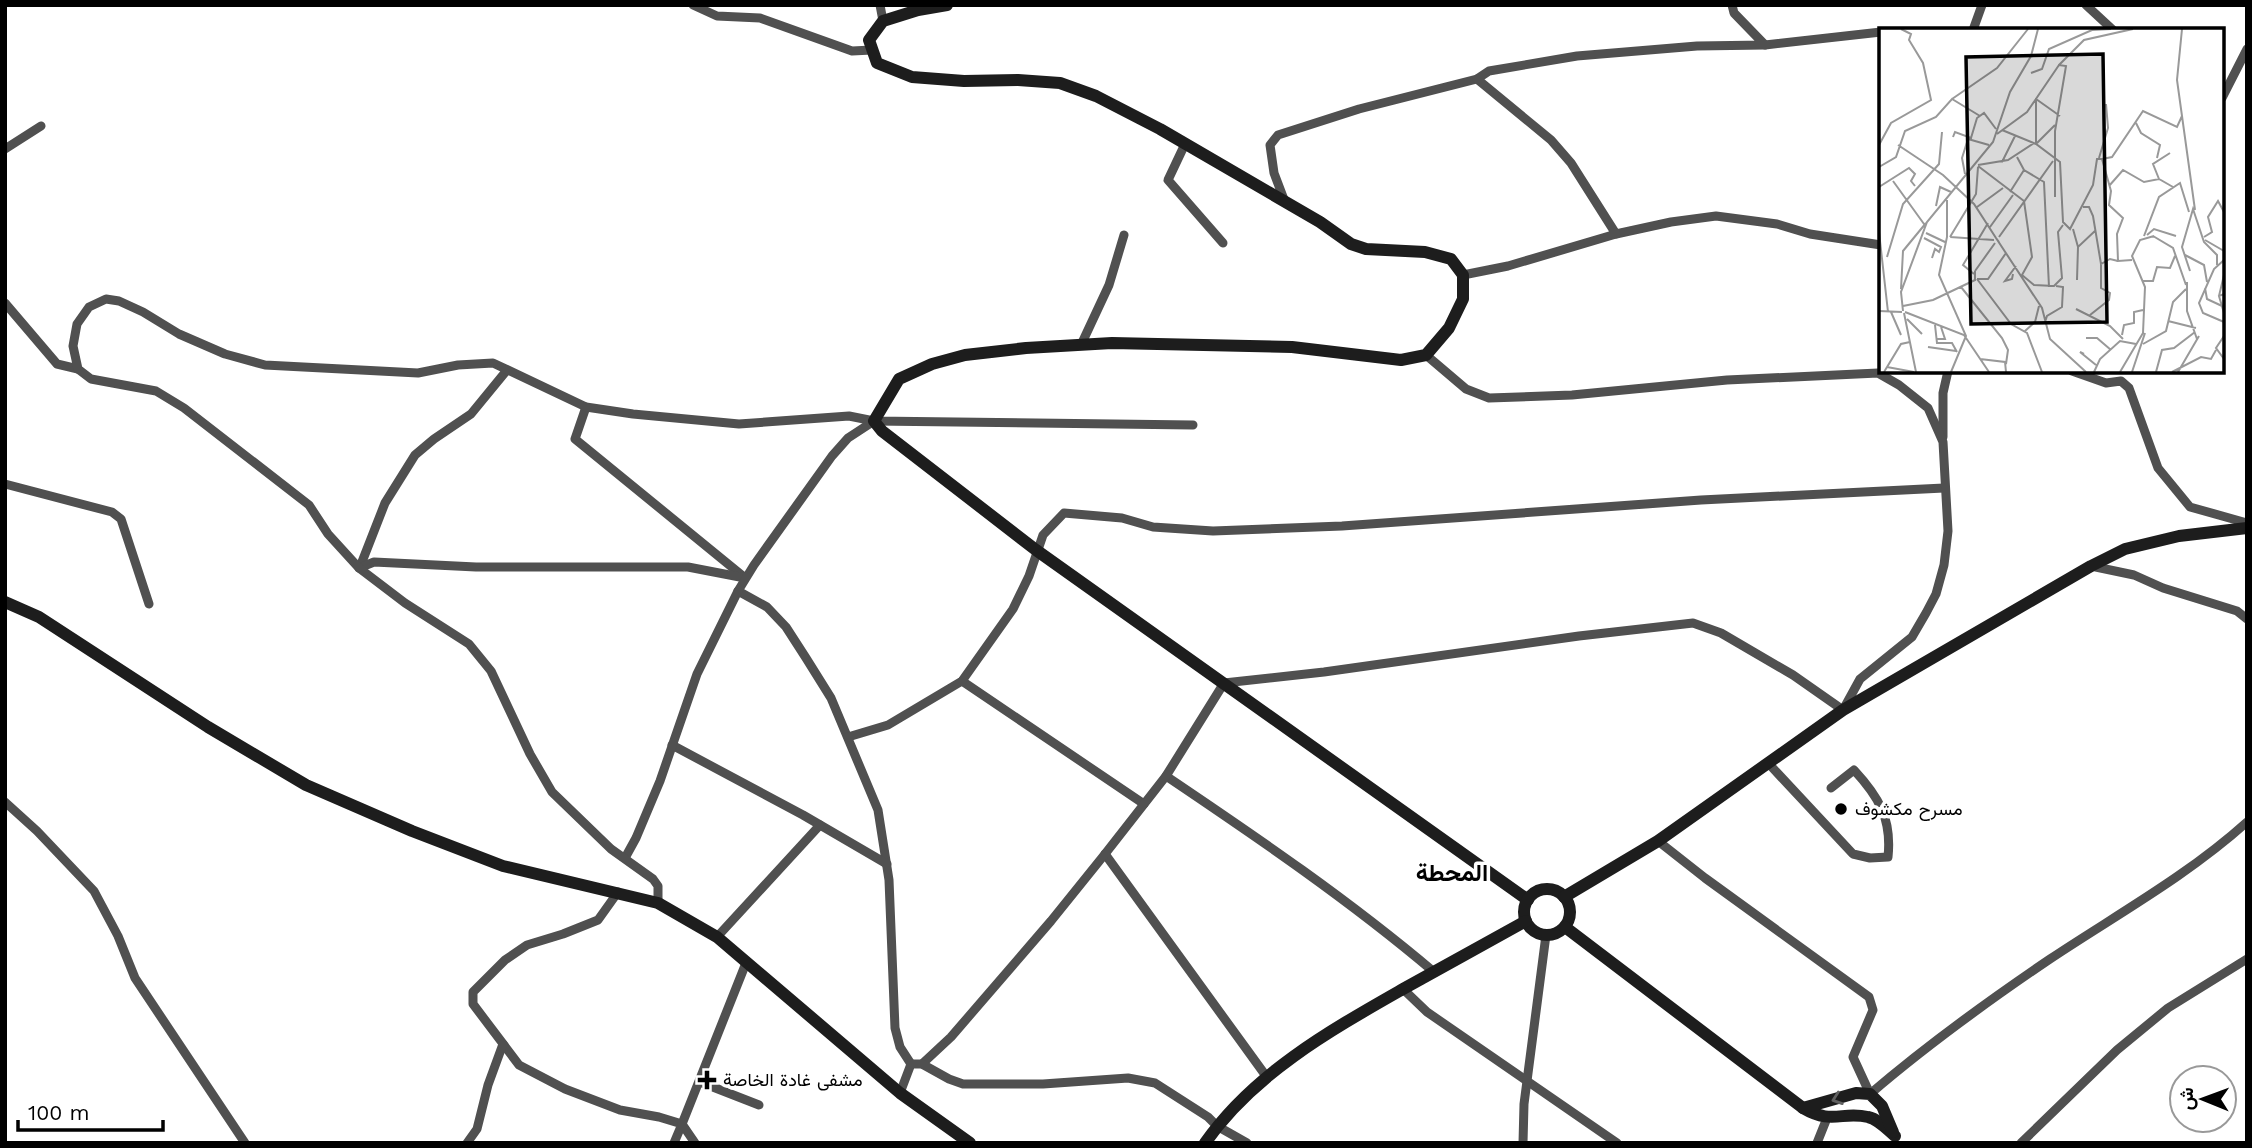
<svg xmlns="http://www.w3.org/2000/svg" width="2252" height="1148" font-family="'Work Sans',Vazirmatn,sans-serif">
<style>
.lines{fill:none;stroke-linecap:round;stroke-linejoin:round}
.street{stroke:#505050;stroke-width:9}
.secondary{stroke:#1d1d1d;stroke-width:12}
.oneway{stroke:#616161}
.poi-dot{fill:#000;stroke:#fff;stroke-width:2.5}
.labels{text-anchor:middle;stroke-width:7;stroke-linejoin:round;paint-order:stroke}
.poi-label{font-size:18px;fill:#000;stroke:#fff;text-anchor:start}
.district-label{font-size:24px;font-weight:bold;fill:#000;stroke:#fff}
.inset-road{fill:none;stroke:#999;stroke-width:2}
.view{fill:#000;fill-opacity:0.15;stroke:#000;stroke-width:3.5}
.inset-edge{fill:none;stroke:#000;stroke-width:3.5}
</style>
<rect width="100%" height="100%" fill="#fff"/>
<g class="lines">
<g class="street">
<polyline points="693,5 717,16 760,18 852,51 872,50"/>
<polyline points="880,5 883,21"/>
<polyline points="2086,5 2113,30"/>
<polyline points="1973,30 1982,5"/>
<polyline points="1765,45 1881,32"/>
<polyline points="2222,98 2247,49"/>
<polyline points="1185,144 1168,180 1223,243"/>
<polyline points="5,149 41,126"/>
<polyline points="1285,202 1274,173 1270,145 1278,135 1359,109 1477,79 1489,71 1577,56 1697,46 1765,45 1734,13 1732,5"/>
<polyline points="1616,234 1671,222 1716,216 1777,224 1810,234 1881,245"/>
<polyline points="1463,275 1508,266 1616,234 1571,163 1551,140 1477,79"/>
<polyline points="5,303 57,364 78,369"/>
<polyline points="1081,345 1109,285 1124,235"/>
<polyline points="2072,371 2106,383 2121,381 2129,388 2158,468 2190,507 2247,523"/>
<polyline points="586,407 575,439 744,577"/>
<polyline points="1943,437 1943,393 1948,371"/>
<polyline points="5,484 112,512 121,519 149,604"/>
<polyline points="2091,566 2134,575 2163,588 2237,611 2247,619"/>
<polyline points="360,567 385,503 415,455 434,439 471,414 507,370"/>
<polyline points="359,568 374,562 476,567 688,567 745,578"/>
<polyline points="738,591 767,607 786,627 806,658 831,698 878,810 889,880 895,1028 900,1047 911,1064"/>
<polyline points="962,681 1144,804"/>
<polyline points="848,737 888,725 962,681 1013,609 1029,576 1043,535 1064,513 1122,518 1153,527 1213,531 1342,526 1701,500 1944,488"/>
<polyline points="672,745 803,815 887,864"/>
<path d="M1769,764L1853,854L1870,858L1888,857C1892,819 1879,797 1854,770L1831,788"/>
<path d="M1166,776C1258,838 1349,900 1434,972"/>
<polyline points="5,802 37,831 94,891 118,936 135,978 245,1143"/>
<path d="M1658,841L1705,878L1869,997L1873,1010L1853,1057L1870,1094C1927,1045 1988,1001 2050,959C2116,915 2187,876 2247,822"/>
<polyline points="1105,854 1266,1076"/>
<polyline points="625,858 636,838 660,781 697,674 738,591 754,565 832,456 848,438 874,421"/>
<polyline points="618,892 598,920 563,934 527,945 505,960 473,992 473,1004 519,1065 565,1089 620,1110 659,1117 682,1124 674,1143"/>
<polyline points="658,903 658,886 653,879 611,849 552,792 530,754 491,671 469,644 405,603 359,568 328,534 309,505 184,408 156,391 91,379 78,369 73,346 77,324 89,307 106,299 119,301 143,312 179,334 225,354 265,365 418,373 458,365 493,363 586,407 633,414 739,424 849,416 874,421 1193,425"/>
<polyline points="717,937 820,825"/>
<polyline points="1403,989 1427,1012 1617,1143"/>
<polyline points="922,1064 951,1037 1051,921 1105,854 1166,776 1224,683 1324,672 1579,636 1693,623 1721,633 1793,675 1843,710 1860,679 1912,637 1926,613 1936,594 1944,565 1948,531 1943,442 1928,408 1899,385 1878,373 1727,380 1572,395 1489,398 1466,389 1426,355"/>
<polyline points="700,1082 759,1105"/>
<polyline points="900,1093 911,1064 922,1064 949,1079 963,1084 1043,1084 1128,1078 1155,1083 1208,1117 1217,1126 1247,1143"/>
<polyline points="467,1143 477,1129 488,1085 503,1044"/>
<polyline points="695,1143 682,1124 746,963"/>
<polyline points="1523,1143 1524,1104 1546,935"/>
<polyline points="1817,1143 1827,1118"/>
<polyline points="2021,1143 2117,1050 2168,1008 2247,959"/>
</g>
<g class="secondary">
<polyline points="947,5 918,10 883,21 869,40 877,63 912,77 964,81 1018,80 1060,83 1096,96 1160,129 1320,222 1351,244 1366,249 1425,252 1451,259 1463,275 1463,299 1449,328 1426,355 1401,360 1292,347 1112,343 1026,348 965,355 932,364 899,379 874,421 882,431 1036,550 1528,900"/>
<polyline points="5,602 39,617 208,727 306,785 412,831 503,866 658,903 717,937 900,1093 970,1143"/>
<circle cx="1547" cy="912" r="23"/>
<polyline points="1564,897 1658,841 1843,710 2091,566 2125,549 2179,536 2247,528"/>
<path d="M1565,927L1803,1108C1832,1125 1842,1111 1868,1117C1878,1119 1887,1129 1895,1136"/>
<polyline points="1803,1108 1856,1093 1870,1094 1882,1106 1893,1132"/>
<path d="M1205,1143C1254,1073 1331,1030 1403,989C1444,966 1485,944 1526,921"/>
</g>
</g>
<defs><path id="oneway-chevron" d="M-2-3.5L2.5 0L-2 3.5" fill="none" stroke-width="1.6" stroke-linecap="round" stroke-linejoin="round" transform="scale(1.75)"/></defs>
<use class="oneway" href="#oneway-chevron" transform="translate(1837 1099) rotate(161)"/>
<g class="poi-dot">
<circle cx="1841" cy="809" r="7"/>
<path d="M703.5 1069.5h7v7h7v7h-7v7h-7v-7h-7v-7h7z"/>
</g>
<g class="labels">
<g class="poi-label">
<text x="1855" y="815">مسرح مكشوف</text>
<text x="723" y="1086">مشفى غادة الخاصة</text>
</g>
<g class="district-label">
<text x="1452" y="881">المحطة</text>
</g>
</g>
<g transform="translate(1879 28)">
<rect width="345" height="345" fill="#fff"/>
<path class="inset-road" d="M303,1L298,52L316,182M180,37L205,12L254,1M152,45L163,41L170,21L213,2L232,1M73,71L118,40L149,1M157,71L181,88M257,95L262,105L281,117L278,130M123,102L157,116L181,134L184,194L191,201L214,157L218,131H223L232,163L230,177L244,190L238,206L239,233L253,232M118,106L148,84L180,37L187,38L176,103V169M74,109L76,104L92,110L98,90L105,85L117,101M158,115L176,97M157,116V70M0,117L12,95L52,72L44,35L30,12L32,6L22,1M19,117L64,147L95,176L117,210M138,129L145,142L165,154L170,259M220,130L229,100L227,76M223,131L233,129L264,83L298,99L303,88M123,134L136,108M99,137L129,132L155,115M99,138L145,173L153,229L143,247L155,257L175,258L183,250L179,204L184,197M0,139L17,129L26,103L57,89L73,71L101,88M86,146L83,130L89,111L110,117M280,151L274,136L291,125M14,153L45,196M230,158L244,142L265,154L280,151L294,159M0,159L30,140L36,146L32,153L36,158M131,164L145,142M68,172V209L60,247L87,308L72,344M57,178L61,159L72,164M98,179L124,160M204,179H210L214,188L222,236L231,231L239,233M111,199L134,167M194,201L199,219L217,202M0,204L9,284M47,205L66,214M268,207L275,201L297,208M265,208L280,169L301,155L310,184M274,208L294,220L307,257M71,209L97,166L99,139M71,209L115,212M120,209L174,133M325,209L333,204L329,189L339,173L345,184M45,210L62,219L60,224L56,221L53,230M326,212L345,223M120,214L117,210L163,280L171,311L207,344M306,227L325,237L328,254M8,229L24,176L60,136L63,104M345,232L335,241L320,275L324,285L345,294M96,243L116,215M311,243L303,219L314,181L325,214L338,227V237M95,246L84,237L109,195M134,246L133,251L126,253L137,238M98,251L132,296L148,305L163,344M98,251H109L127,225M198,252L199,219M264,253H274L278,239L291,240L296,228M308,254V283L318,311M82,259L123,310L129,322L127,336M326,260L328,271L343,278M22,261L24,223L47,195M345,266L340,268L345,285M340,268L345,247M24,278L54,272L96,252V243M197,281L231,298L244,311M0,283L23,284M24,283L22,264L48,194L114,114L131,64L152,28L159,1M12,284L22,307M26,284L85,307L110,344M25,285L37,344M211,287L230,272L231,265L222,260V236M28,291L43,306M289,293L317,300M166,294L168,288L183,279L184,259L177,258M56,297L58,315H73L78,324M146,303L156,294L160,278M243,307L245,297L255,295V284L264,282M345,308L337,320L345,331M207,310H218L232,322M57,311H66L62,299M264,316L287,303L294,274L307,261M49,319L77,323M205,326L201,324L217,337M101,331L126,334L127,344M8,339L35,344M5,344L22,316L31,314M215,344L221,331L241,313L257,316M241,344L264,305L266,259L253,228L261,212L275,208M253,344L266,305M277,344L283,322L295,320L316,304M293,344L322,329L332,331L337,322M299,344L320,308"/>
<path class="view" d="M224,26L228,294L92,296L87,29Z"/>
<rect width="345" height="345" class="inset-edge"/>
</g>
<rect width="2252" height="1148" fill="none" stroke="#000000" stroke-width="14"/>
<g transform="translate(2203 1099) rotate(271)"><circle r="33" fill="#ffffff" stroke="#999999" stroke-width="2"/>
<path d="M0-5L12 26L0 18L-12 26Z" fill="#000000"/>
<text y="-10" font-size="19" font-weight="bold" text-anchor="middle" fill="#000000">ش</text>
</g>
<path d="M18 1120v10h145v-10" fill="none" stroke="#000000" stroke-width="3.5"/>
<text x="28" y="1120" font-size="21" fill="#000000" stroke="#ffffff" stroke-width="5" paint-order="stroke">100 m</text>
</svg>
